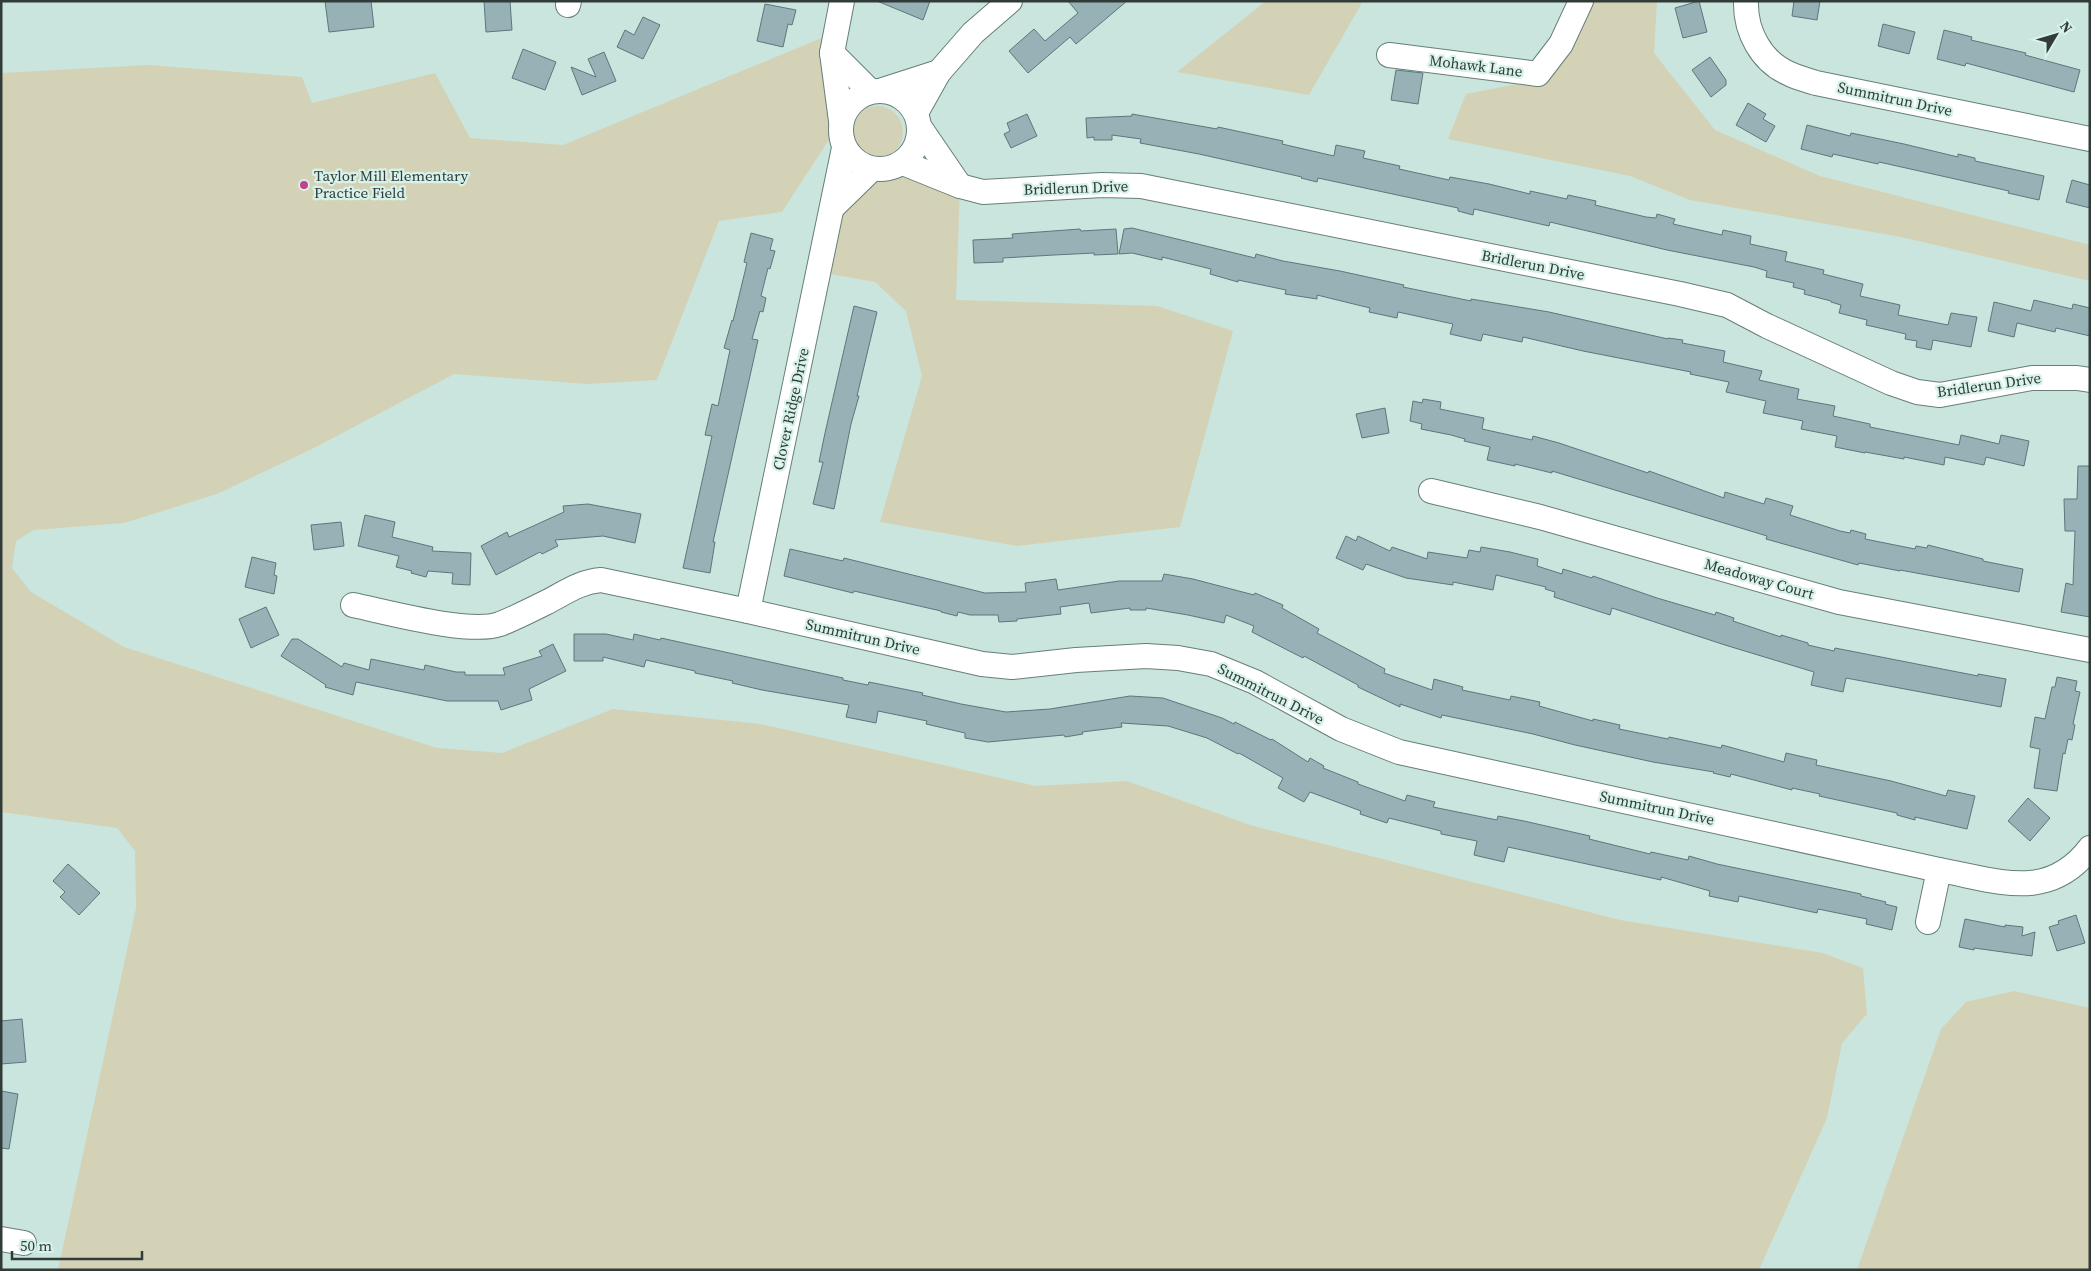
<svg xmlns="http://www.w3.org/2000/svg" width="2091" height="1271" font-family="'Source Serif 4',serif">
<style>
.green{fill:#d3d2b6}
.building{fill:#97b2b7;stroke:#5d767b}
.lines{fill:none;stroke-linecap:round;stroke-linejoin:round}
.minor-casing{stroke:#667f77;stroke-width:26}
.minor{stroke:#fff;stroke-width:24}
.poi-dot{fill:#c2428c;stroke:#d7f2ea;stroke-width:2}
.labels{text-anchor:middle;stroke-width:4.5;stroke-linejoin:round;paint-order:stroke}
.street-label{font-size:15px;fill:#313b38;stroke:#d7f2ea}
.poi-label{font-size:15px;fill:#313b38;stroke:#d7f2ea;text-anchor:start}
</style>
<rect width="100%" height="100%" fill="#cae5dd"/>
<g class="green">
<polygon points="1266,1 1363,1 1309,95 1177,72"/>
<polygon points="1587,1 1657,1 1654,53 1715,130 1820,176 2090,245 2090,281 1901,237 1690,200 1630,176 1448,139 1466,94 1547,78"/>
<polygon points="836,32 841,121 782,212 719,221 657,380 587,384 454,374 314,448 217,494 124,523 34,530 16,541 12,568 31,592 124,647 437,748 502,753 613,709 761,724 1036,786 1127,781 1250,825 1620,920 1823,953 1863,968 1867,1014 1842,1043 1827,1118 1759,1270 58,1270 136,908 135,851 117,828 1,812 1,73 149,65 302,77 312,103 435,73 470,138 563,145"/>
<circle cx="877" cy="132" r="26"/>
<polygon points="903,163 960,186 956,300 1157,306 1233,331 1180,527 1017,546 880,522 922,376 906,311 875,282 819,272 833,207 872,169 885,169"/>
<polygon points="2014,991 2090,1008 2090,1270 1857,1270 1941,1029 1966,1002"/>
</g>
<g class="building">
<polygon points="325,1 371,1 374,27 329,32"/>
<polygon points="484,1 510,1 512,30 486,32"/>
<polygon points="877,1 930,1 923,20"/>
<polygon points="1068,1 1127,1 1076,44 1070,37 1028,73 1009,51 1034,29 1045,41 1078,13"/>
<polygon points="1699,1 1707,32 1683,38 1675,8"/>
<polygon points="1794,1 1820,1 1817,20 1792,16"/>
<polygon points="765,4 796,10 792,25 788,24 783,47 757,41"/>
<polygon points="643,17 660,25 643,59 617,47 625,30 634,35"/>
<polygon points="1883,24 1915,32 1909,54 1878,46"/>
<polygon points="1944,30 1972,37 1971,40 2026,53 2025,55 2080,70 2074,92 1966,63 1965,66 1937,59"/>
<polygon points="523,49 556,62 545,90 512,78"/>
<polygon points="604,52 616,81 582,95 571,67 596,77 588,59"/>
<polygon points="1710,57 1726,80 1726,85 1711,97 1692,70"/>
<polygon points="1396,70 1423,73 1418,104 1391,100"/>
<polygon points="1748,103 1766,114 1763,119 1775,126 1766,142 1736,125"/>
<polygon points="1027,114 1037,136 1011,148 1004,134 1010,131 1007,123"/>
<polygon points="1132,114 1217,129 1218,127 1283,141 1282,144 1334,156 1336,145 1365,151 1363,158 1400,166 1399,169 1449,180 1450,177 1489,184 1530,194 1530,191 1567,199 1568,195 1596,201 1595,205 1646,217 1656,218 1657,214 1675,219 1673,224 1722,235 1723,230 1751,236 1750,244 1787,252 1785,261 1824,270 1823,274 1863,284 1860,296 1900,305 1898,315 1948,325 1951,313 1977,317 1971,347 1933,340 1931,350 1916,347 1917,341 1905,339 1906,334 1866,325 1867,320 1839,313 1841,305 1831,302 1831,301 1804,294 1805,290 1793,287 1794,283 1766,277 1767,271 1754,267 1667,250 1550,222 1549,226 1474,209 1473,215 1458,211 1458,208 1318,178 1317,182 1301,178 1302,177 1199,154 1140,143 1141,139 1112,135 1112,140 1094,140 1094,137 1087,138 1086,118 1132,116"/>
<polygon points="1807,125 1850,136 1851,133 1904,144 1958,157 1958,154 1975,158 1975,161 2044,176 2039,200 2008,193 2009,191 1879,162 1878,164 1833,154 1832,157 1801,149"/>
<polygon points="2072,180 2090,185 2090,208 2066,202"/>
<polygon points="1132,228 1255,258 1256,254 1283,261 1340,271 1404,285 1403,287 1471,301 1471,299 1549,312 1668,339 1668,338 1683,340 1682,343 1725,351 1723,362 1762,371 1759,380 1799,389 1797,399 1835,406 1833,416 1870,424 1870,427 1959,445 1961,435 1999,444 2001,435 2029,441 2024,466 1986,457 1984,465 1945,457 1944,465 1904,457 1904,459 1865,452 1865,453 1835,447 1837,436 1801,429 1803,421 1763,413 1766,401 1726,392 1729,382 1690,374 1691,372 1583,351 1523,337 1522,342 1483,334 1481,341 1450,334 1453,324 1398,312 1397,318 1369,312 1370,308 1317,295 1317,299 1285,294 1286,290 1238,280 1238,282 1210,274 1211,269 1162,257 1162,260 1132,253 1119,254 1124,229"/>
<polygon points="1080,229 1081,231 1116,229 1118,254 1094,255 1094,253 1054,255 1003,258 1003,262 974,263 973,240 1013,238 1012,234"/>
<polygon points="751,233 773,239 770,250 775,251 770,269 768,268 761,296 766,298 763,312 760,311 752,339 758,340 713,542 715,542 710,573 683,568 712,436 705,435 712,404 718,406 730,350 724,348 732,320 733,321 747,263 744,262"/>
<polygon points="2034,300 2072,309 2073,304 2090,308 2090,336 2056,328 2055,332 2017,323 2014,337 1988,331 1994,302 2031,311"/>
<polygon points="854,306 877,312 857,396 859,396 851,424 834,509 813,504 823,462 819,462 825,433"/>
<polygon points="1423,399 1441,402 1440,409 1484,418 1482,429 1532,440 1533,436 1559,443 1648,473 1649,471 1724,498 1725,492 1764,504 1766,498 1793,506 1790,515 1840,531 1850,533 1851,530 1866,534 1865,539 1915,549 1916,546 1927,548 1928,545 1983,559 1983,561 2023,569 2019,592 1900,570 1900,571 1859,563 1858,565 1766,539 1767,536 1552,471 1552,473 1515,464 1515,466 1487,460 1490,447 1464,441 1465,439 1451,435 1421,429 1422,424 1410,421 1413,401 1422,403"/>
<polygon points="1385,408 1389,433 1362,438 1356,414"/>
<polygon points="2078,466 2090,466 2090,617 2061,612 2066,583 2073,585 2075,531 2065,531 2064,499 2077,499"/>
<polygon points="588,504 641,514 635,543 603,536 555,540 558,546 542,554 540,552 496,575 481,546 507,532 509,537 564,512 563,506"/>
<polygon points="365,515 395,522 392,537 433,547 432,551 471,553 470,585 452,584 453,573 428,571 426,577 411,573 412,571 396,567 399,556 358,546"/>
<polygon points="341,522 344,546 314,550 311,525"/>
<polygon points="1346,536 1356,541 1358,536 1390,551 1392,547 1427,559 1428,552 1467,558 1469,550 1480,552 1481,547 1510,552 1538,559 1537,566 1562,574 1563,569 1592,578 1593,576 1657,598 1715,615 1716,612 1734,618 1733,621 1781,637 1781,635 1808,643 1808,645 1834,651 1835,648 1978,676 1978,674 2006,679 2001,707 1846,678 1843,692 1811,685 1814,672 1725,645 1612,608 1610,615 1554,597 1555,592 1545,589 1546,587 1496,575 1493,590 1453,582 1453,585 1406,578 1366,564 1363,570 1336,558"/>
<polygon points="790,549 843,561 844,558 985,593 1026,592 1025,583 1056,579 1058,590 1119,581 1162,581 1164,574 1193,579 1254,595 1255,593 1283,605 1282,608 1319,629 1317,633 1385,669 1384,673 1432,690 1434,679 1463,687 1462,690 1510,700 1511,696 1540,702 1539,706 1593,721 1593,719 1620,725 1619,729 1668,739 1669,737 1721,748 1722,745 1784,762 1786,753 1817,760 1816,765 1891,781 1946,796 1948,790 1975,796 1967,829 1915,817 1915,820 1897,815 1897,813 1819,796 1820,794 1792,788 1792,790 1731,774 1730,777 1713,773 1714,772 1653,762 1575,745 1533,734 1442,715 1441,718 1400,704 1400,707 1358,687 1358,685 1304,656 1303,658 1252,632 1254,626 1226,615 1224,623 1188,615 1146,608 1146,610 1130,610 1130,608 1091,613 1089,603 1060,607 1061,614 1017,619 1017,621 999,622 998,615 970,615 958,612 957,616 941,612 941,611 854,591 853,593 784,576"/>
<polygon points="252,557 276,563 274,575 277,576 274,594 245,587"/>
<polygon points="266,607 279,635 251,648 239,619"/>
<polygon points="574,634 606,634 633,640 634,634 660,640 661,638 843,678 843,680 868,685 869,682 923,693 922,695 961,704 1006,712 1050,709 1130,696 1163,698 1222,718 1234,724 1235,722 1271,740 1272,739 1308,762 1310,758 1324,766 1323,768 1358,782 1358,784 1405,801 1407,795 1435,802 1433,807 1497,820 1498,816 1524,821 1590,836 1589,839 1650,854 1651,852 1688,860 1689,856 1717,864 1861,894 1861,896 1886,902 1885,904 1897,907 1892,930 1866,924 1867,919 1818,909 1817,913 1739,896 1738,902 1709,896 1710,891 1661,877 1661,880 1508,847 1504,862 1474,855 1477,841 1441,834 1441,831 1389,818 1387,823 1360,814 1361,811 1310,792 1304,802 1278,788 1283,778 1239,753 1238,754 1207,738 1168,726 1121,723 1122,727 1082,732 1083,734 1065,737 1064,735 988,742 965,738 965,733 926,724 927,721 878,711 876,723 846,717 849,705 762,690 732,683 733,681 695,673 695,671 646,660 644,667 603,657 603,661 574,661"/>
<polygon points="292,639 298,639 342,667 344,663 369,670 371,659 424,670 425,665 456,672 465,672 465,675 505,675 503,668 542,656 539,651 553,644 566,671 529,689 532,700 501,710 498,701 447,701 356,682 353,695 325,687 326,685 281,656"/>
<polygon points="2057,677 2077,681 2075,691 2080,692 2073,724 2075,725 2072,740 2068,739 2065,754 2063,753 2057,791 2034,788 2040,749 2030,747 2035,717 2045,719 2052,687 2055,687"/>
<polygon points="2028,798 2050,818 2030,841 2008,821"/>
<polygon points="68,864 100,893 79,915 60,897 65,892 53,881"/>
<polygon points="2076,915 2085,943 2057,951 2049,927 2059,924 2058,921"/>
<polygon points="1965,919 2005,927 2005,925 2023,927 2022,936 2035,932 2032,956 1974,948 1974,950 1959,947"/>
<polygon points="22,1019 26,1062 1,1064 1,1021"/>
<polygon points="1,1091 18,1094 9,1149 1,1148"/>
</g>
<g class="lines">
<g class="minor-casing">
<g id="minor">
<path d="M1746,1C1745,31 1761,62 1790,74C1798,78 1807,80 1816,83L2090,139"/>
<polyline points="568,5 569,1"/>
<polyline points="832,53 870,91"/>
<polyline points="1389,55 1538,74 1561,44 1581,1"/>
<polyline points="883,90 939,72"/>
<circle cx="880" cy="130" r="39"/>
<polyline points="916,113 939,72 973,33 1010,1"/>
<polyline points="841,121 832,53 842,1"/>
<polyline points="919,126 960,186"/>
<polyline points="903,163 960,186 983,192 1102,185 1141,186 1680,294 1727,305 1767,326 1891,383 1917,392 1940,395 2032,378 2077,378 2090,380"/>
<polyline points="833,207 872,169"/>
<polyline points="1431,491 1540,517 1839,602 2090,650"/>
<path d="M353,605C387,612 470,635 500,624C515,618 531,610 545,603C565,593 579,582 601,580L748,611L982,664L1012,667L1076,660L1146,656L1178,658L1211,664L1255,682L1341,729L1399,752L1939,870C1997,880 2048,903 2090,848"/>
<polyline points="748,611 844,148"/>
<polyline points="1928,922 1939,870"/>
<polyline points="1,1239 24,1243"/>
</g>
</g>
<use href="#minor" class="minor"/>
</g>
<circle class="poi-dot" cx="304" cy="185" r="5"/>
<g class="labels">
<g class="street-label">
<text transform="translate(1476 66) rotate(7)" y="5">Mohawk Lane</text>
<text transform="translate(1895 99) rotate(12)" y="5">Summitrun Drive</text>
<text transform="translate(1076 188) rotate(-2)" y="5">Bridlerun Drive</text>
<text transform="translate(1533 265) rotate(11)" y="5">Bridlerun Drive</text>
<text transform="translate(1989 385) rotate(-8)" y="5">Bridlerun Drive</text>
<text transform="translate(791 409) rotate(-78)" y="5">Clover Ridge Drive</text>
<text transform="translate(1759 579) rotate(16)" y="5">Meadoway Court</text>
<text transform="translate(863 637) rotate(13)" y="5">Summitrun Drive</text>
<text transform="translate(1271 694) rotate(27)" y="5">Summitrun Drive</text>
<text transform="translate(1657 808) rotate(12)" y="5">Summitrun Drive</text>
</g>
<g class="poi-label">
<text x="314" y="181">Taylor Mill Elementary<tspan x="314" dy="17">Practice Field</tspan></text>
</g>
</g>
<rect width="2091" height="1271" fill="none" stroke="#313b38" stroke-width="5"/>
<g transform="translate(2056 35) rotate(52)" stroke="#d7f2ea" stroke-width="4" paint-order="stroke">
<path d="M0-4L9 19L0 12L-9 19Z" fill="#313b38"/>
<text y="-8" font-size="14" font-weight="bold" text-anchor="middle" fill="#313b38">N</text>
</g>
<path d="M12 1251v8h130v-8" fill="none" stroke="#313b38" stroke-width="2.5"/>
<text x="20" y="1251" font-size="15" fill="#313b38" stroke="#d7f2ea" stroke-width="4" paint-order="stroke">50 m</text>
</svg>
